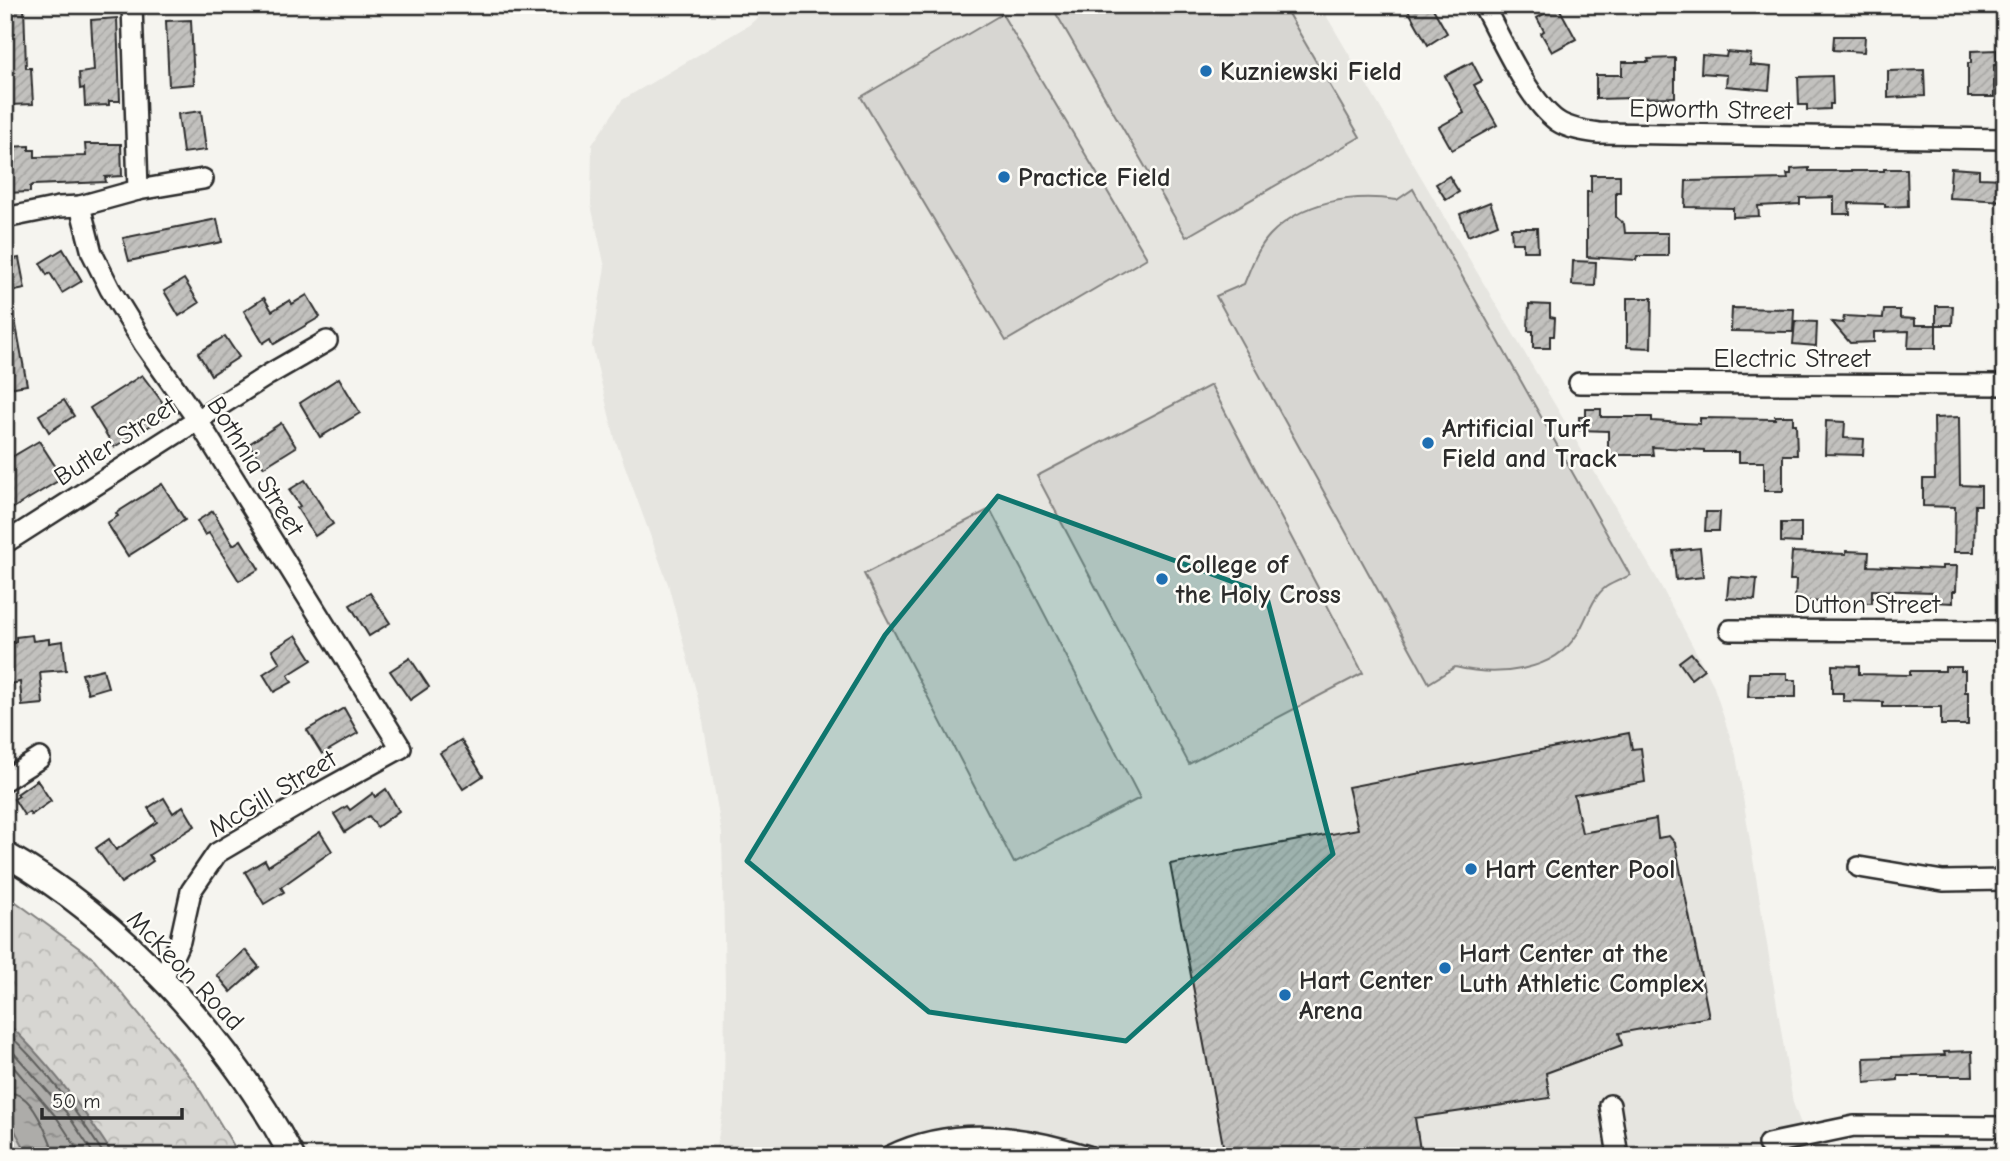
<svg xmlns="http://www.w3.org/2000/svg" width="2010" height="1161" font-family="'Comic Neue',sans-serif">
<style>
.built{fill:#e6e5e0}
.green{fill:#d7d6d2;stroke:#81807e;stroke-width:2}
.forest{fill:url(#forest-crowns);stroke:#81807e;stroke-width:2}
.water{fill:url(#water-ripples);stroke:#797877;stroke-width:2}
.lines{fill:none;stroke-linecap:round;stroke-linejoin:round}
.shore{stroke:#5f5f5d;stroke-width:2}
.building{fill:url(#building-hatch);stroke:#2b2b2b;stroke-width:2}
.minor-casing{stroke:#2b2b2b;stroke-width:24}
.major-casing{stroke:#2b2b2b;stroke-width:28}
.minor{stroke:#fdfcf7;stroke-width:19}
.major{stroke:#fdfcf7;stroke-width:23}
.marked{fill:#0f766e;fill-opacity:0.2;stroke:#0f766e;stroke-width:5;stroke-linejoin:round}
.poi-dot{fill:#1f6fb2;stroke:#fdfcf7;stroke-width:2.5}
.labels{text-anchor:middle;stroke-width:5;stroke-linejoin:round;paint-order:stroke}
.poi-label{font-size:26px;font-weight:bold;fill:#2b2b2b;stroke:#fdfcf7;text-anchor:start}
.street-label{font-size:26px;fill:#2b2b2b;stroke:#fdfcf7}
</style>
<defs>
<pattern id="forest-crowns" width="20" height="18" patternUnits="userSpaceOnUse" patternTransform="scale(1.75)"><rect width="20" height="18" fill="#d7d6d2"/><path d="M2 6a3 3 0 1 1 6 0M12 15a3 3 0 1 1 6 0" fill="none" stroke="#b9b8b4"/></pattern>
<pattern id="water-ripples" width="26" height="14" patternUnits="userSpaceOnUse" patternTransform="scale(1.75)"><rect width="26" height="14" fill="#adaca9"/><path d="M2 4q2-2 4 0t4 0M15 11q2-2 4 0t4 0" fill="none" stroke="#8d8c8a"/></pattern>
<pattern id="building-hatch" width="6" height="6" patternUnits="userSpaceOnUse" patternTransform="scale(1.75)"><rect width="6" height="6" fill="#c2c1be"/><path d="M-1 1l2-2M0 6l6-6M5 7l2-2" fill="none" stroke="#a7a6a3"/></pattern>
</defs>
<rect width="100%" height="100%" fill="#f5f4ef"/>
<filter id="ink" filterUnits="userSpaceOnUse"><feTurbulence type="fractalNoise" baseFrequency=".0143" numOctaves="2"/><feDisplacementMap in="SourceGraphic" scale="14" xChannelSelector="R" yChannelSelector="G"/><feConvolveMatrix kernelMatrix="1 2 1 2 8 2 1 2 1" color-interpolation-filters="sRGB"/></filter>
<g filter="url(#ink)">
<polygon class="built" points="772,5 1320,5 1655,575 1713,684 1736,755 1793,1103 1813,1156 715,1156 724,1105 725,987 722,834 701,710 668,584 615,439 592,345 605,267 591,205 592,145 622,100 749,25"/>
<g class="green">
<polygon points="1051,5 1283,5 1360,137 1186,237"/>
<polygon points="1002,14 1147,258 1006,341 861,97"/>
<path d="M1413,189L1630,575C1623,579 1614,582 1606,587C1592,597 1587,619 1578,633C1554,673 1496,677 1455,667L1429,683L1216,296L1244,284C1251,267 1257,249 1270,235C1303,201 1352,193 1397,200Z"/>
<polygon points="1211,385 1363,673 1189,764 1037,476"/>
<polygon points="990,509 1140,798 1014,863 864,574"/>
</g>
<polygon class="forest" points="5,894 94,959 195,1082 240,1156 5,1156"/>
<path class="water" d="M5,1021C48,1061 82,1107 114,1156H29L5,1113Z"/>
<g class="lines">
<g class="shore">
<path d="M5,1031C45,1067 76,1111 105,1156"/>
<polyline points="5,1043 66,1112 95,1156"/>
<polyline points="5,1057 57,1118 82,1156"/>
<path d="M5,1092C13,1093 20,1094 26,1100C36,1109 53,1143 54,1156"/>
</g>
</g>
<g class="building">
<polygon points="10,5 24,5 26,68 31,68 33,104 10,105 7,53 5,53 5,31 10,31"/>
<polygon points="1405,5 1431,5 1447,33 1428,45"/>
<polygon points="1558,6 1576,39 1552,52 1541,33 1544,31 1537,18"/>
<polygon points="117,18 120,101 109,101 109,105 85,106 84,88 80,89 79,73 94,71 91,20"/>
<polygon points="191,20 194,84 169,86 166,21"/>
<polygon points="1834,36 1865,36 1864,52 1833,50"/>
<polygon points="1997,50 1997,65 1994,65 1994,97 1968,97 1968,63 1971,63 1971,51"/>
<polygon points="1727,52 1751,54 1750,65 1771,67 1769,90 1726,86 1727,75 1701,73 1702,55 1726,57"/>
<polygon points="1675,58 1675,97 1596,99 1596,75 1622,75 1622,62 1649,62 1648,59"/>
<polygon points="1472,62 1482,81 1474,85 1497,125 1452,150 1439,127 1464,113 1445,76"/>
<polygon points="1924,70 1925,96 1888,98 1888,71"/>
<polygon points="1832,76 1833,104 1830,104 1830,109 1807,110 1807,105 1799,105 1798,77"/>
<polygon points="201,111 206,150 183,153 178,114"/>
<polygon points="85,144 121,144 122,176 105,177 106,182 33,185 30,187 30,192 6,193 5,147 29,146 29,150 35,150 35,157 86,156"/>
<polygon points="1809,168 1809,171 1884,171 1884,169 1907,169 1908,206 1885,207 1885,204 1849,203 1850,214 1834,214 1834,197 1800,198 1800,204 1758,206 1759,216 1733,217 1733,208 1685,207 1686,181 1788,179 1787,174 1791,174 1791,169"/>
<polygon points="1951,168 1979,170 1979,178 2005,179 2005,201 1949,198"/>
<polygon points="1591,175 1620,175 1620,192 1616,192 1616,217 1624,224 1625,233 1668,233 1668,256 1637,256 1636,260 1587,257 1587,192 1591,192"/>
<polygon points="1449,176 1459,192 1446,200 1436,184"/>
<polygon points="1490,202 1498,224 1468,236 1460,214"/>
<polygon points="217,219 222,242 129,261 123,238"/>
<polygon points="1511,228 1537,228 1538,251 1523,251 1523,243 1512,243"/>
<polygon points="63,249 82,281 62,293 50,273 47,275 40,263"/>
<polygon points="19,258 25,289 5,293 5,261"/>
<polygon points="1573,261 1596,262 1595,286 1572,285"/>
<polygon points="184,279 199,303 179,316 164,291"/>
<polygon points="307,295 320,317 274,344 271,338 263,343 244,311 264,298 272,311 290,300 292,304"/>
<polygon points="1627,298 1652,298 1651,348 1627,347"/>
<polygon points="1529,304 1550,305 1550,317 1555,318 1554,336 1550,336 1550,348 1533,348 1533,331 1528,331"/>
<polygon points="1936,306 1953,306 1952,325 1936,325"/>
<polygon points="1732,308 1794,309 1793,332 1731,331"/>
<polygon points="13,309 27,385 8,388 5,375 5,310"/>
<polygon points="1884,310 1900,310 1900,318 1915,319 1915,325 1936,325 1936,348 1908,348 1909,331 1874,332 1874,342 1850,343 1832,322 1843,323 1844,316 1883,318"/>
<polygon points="1795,321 1817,322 1816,346 1793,344"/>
<polygon points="225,336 239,357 211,375 198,353"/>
<polygon points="142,375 163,403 161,405 167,416 114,447 90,408"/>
<polygon points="339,378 360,413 320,437 300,403"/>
<polygon points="64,400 74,416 49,432 39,415"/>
<polygon points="1586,409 1601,409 1601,417 1652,417 1652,421 1700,424 1700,418 1775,419 1775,416 1793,416 1793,424 1796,424 1797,455 1783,455 1783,491 1764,491 1764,462 1739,462 1739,452 1704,452 1704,450 1652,447 1653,455 1608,455 1608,431 1579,430 1579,417 1586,417"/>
<polygon points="1959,417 1960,485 1981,486 1981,505 1975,505 1974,552 1954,552 1955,507 1923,506 1923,479 1935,479 1934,418"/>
<polygon points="1826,421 1845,422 1844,438 1864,439 1863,455 1825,454"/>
<polygon points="281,423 296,447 264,467 249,444"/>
<polygon points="39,441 63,478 5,513 5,461"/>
<polygon points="305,480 333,524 315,536 297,508 300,506 289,490"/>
<polygon points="162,484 185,520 128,556 107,523 118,516 116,513"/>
<polygon points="213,511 233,545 241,540 259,569 239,581 209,533 205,535 197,521"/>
<polygon points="1706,512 1720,512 1719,531 1705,531"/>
<polygon points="1781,523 1801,523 1801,543 1781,542"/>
<polygon points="1700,548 1703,577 1676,580 1673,551"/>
<polygon points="1846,551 1869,552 1868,566 1942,569 1942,566 1957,566 1956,591 1953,591 1953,603 1933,602 1933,592 1872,590 1872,603 1795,601 1796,580 1790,580 1792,552 1846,554"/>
<polygon points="1729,577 1757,579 1755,600 1727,598"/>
<polygon points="370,593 390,623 369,636 350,605"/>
<polygon points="32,635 33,641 49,639 49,643 63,641 66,670 40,672 43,704 22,706 20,682 10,684 6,643 16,642 16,637"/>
<polygon points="296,635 312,660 288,675 292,682 274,692 263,674 280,663 272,650"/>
<polygon points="1691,653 1704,669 1691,679 1679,662"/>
<polygon points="410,658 429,687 410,700 390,671"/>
<polygon points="1832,665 1859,666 1859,674 1910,675 1910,671 1945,671 1945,667 1961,667 1961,671 1965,671 1965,692 1968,692 1968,725 1941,725 1941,707 1883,707 1883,702 1843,701 1843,693 1832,693"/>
<polygon points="103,669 108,687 88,693 82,674"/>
<polygon points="1749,673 1787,673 1787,680 1796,680 1796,697 1748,697"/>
<polygon points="344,708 358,733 322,754 307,730"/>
<polygon points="1629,733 1632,749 1641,748 1645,782 1574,795 1582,833 1656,819 1658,838 1669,836 1675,843 1709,1017 1619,1033 1622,1045 1546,1073 1550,1098 1415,1118 1421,1156 1225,1156 1170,864 1358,829 1348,787"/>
<polygon points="461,740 483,776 463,789 440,753"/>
<polygon points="37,780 51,801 31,815 29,812 24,815 14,799 19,796 17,794"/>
<polygon points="386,789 399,811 377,827 369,816 345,832 334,814 347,806 350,810 373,793 375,797"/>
<polygon points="164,798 173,813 183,806 195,826 149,855 153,861 121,883 96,848 109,839 116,850 157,822 148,808"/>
<polygon points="320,832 332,851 281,887 284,892 264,904 245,872 265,860 268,866"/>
<polygon points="245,950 259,967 231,992 217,975"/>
<polygon points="1972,1051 1973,1076 1898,1076 1898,1080 1865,1083 1864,1058 1945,1055 1944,1052"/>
</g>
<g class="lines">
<g class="minor-casing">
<g id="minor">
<polyline points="132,5 138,190"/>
<path d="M1483,5C1501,38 1528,100 1557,121C1569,129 1585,131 1599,133L2005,139"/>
<polyline points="80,206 92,253 110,289 144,344 197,419 401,748 307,800 217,853 191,891 180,941 162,980"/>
<polyline points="5,218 59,207 80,206 138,190 203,179"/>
<polyline points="1579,383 2005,385"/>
<polyline points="5,543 268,375 327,341"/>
<polyline points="1730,630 2005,631"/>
<polyline points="5,780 40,758"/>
<polyline points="1859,867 1943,881 2005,880"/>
<polyline points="1610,1105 1618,1156"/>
<polyline points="1768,1144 1854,1126 2005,1127"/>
<path d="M890,1156C953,1125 1023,1135 1088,1156"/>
</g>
</g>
<g class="major-casing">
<path id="major" d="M5,854C123,921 228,1037 292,1156"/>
</g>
<use href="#minor" class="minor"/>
<use href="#major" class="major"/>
</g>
</g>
<path class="marked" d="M998,496L1266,594L1333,854L1126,1041L929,1012L747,861L885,635Z"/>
<g class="poi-dot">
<circle cx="1206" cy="71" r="7"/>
<circle cx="1004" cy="177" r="7"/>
<circle cx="1428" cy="443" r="7"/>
<circle cx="1162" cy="579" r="7"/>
<circle cx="1471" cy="869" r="7"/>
<circle cx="1445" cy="968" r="7"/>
<circle cx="1285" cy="995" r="7"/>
</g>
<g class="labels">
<g class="poi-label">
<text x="1220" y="80">Kuzniewski Field</text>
<text x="1018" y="186">Practice Field</text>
<text x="1442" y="437">Artificial Turf<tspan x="1442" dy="30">Field and Track</tspan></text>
<text x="1176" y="573">College of<tspan x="1176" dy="30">the Holy Cross</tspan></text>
<text x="1485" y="878">Hart Center Pool</text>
<text x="1459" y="962">Hart Center at the<tspan x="1459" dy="30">Luth Athletic Complex</tspan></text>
<text x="1299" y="989">Hart Center<tspan x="1299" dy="30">Arena</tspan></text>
</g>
<g class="street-label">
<text transform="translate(1711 109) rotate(1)" y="9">Epworth Street</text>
<text x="1792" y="367">Electric Street</text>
<text transform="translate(115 441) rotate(-33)" y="9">Butler Street</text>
<text transform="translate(256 466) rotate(58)" y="9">Bothnia Street</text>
<text x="1867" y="613">Dutton Street</text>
<text transform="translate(272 793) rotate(-31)" y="9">McGill Street</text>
<text transform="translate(186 970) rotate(46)" y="9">McKeon Road</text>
</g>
</g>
<rect width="2010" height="1161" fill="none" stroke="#fdfcf7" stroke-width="28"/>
<rect x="14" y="14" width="1982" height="1133" fill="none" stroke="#2b2b2b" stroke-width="2.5" filter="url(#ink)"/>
<path d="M42 1108v10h140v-10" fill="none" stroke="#2b2b2b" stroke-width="3.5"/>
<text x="52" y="1108" font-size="21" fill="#2b2b2b" stroke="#fdfcf7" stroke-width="5" paint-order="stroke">50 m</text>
</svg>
